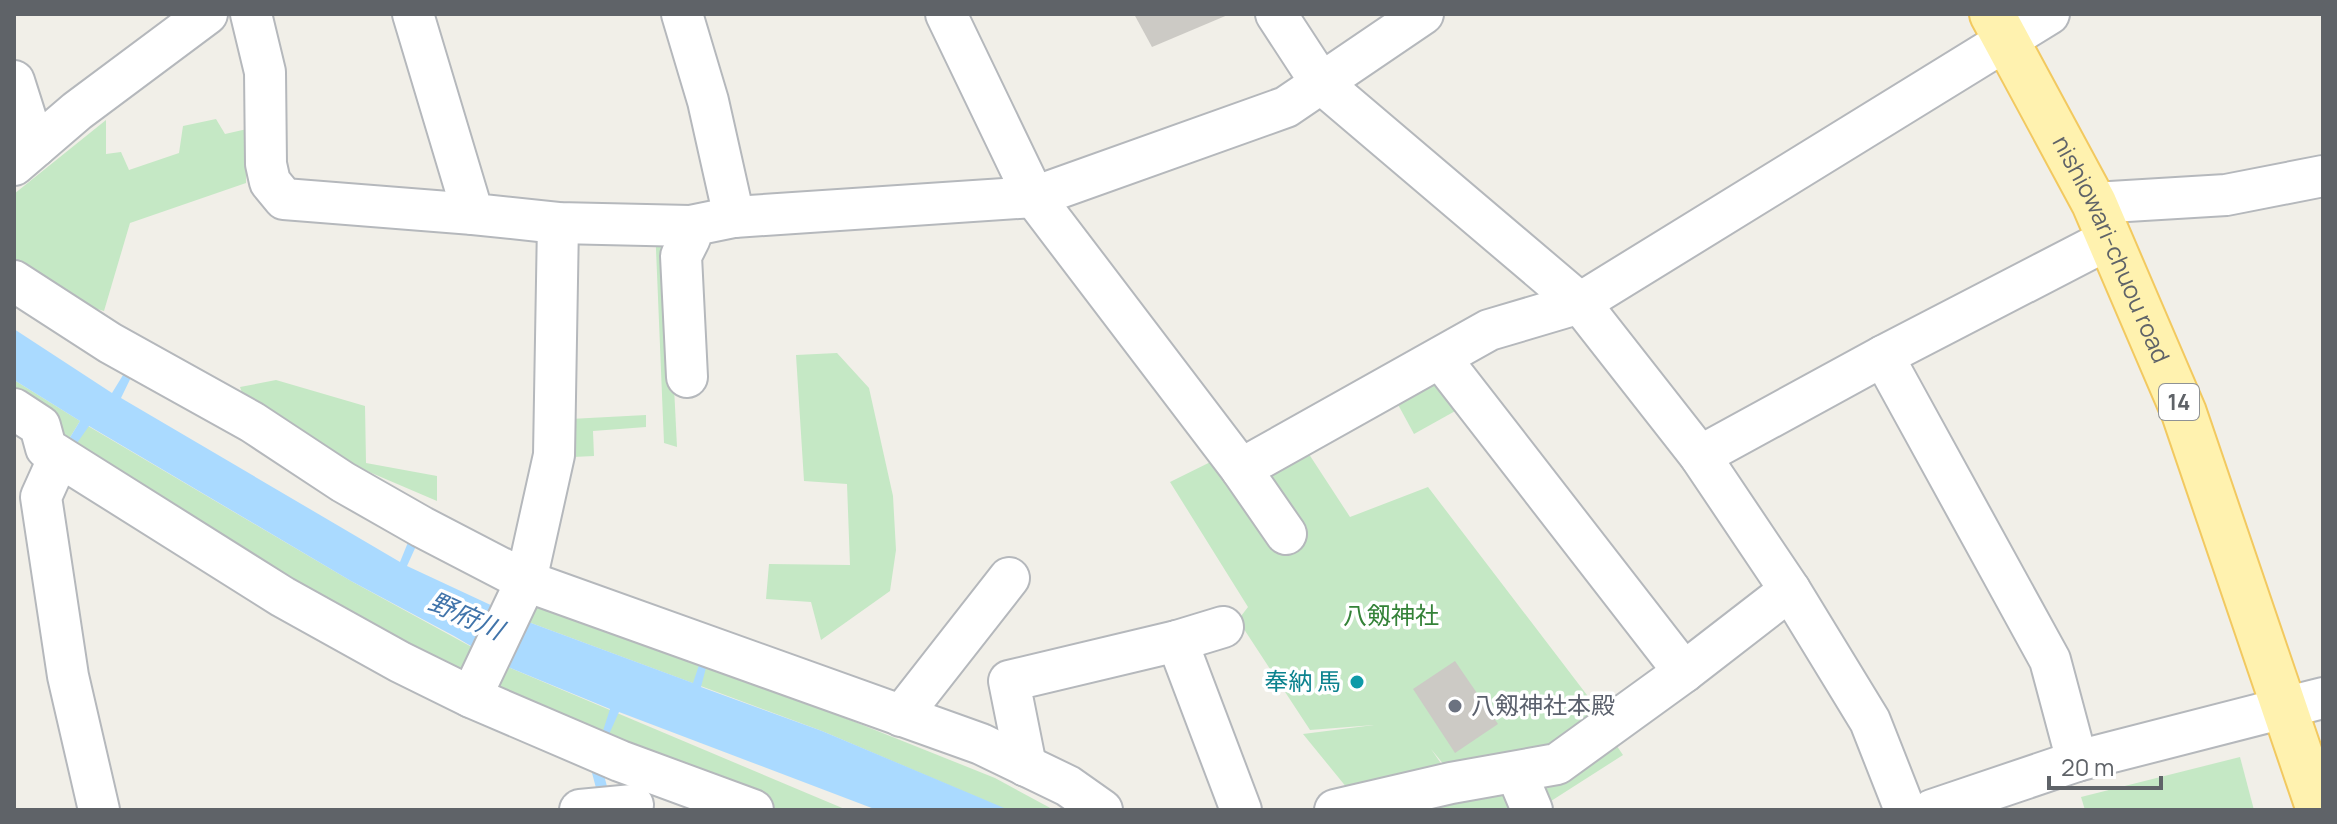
<svg xmlns="http://www.w3.org/2000/svg" width="2337" height="824" font-family="Manrope,'Noto Sans JP',sans-serif">
<style>
.green{fill:#c5e8c5}
.water{fill:#aadaff}
.lines{fill:none;stroke-linecap:round;stroke-linejoin:round}
.stream{stroke:#aadaff;stroke-width:11}
.building{fill:#cccac5}
.minor-casing{stroke:#b5b8bc;stroke-width:44}
.major-casing{stroke:#f2c960;stroke-width:48}
.minor{stroke:#fff;stroke-width:40}
.major{stroke:#fff2af;stroke-width:44}
.culture-dot{fill:#0f9aa8;stroke:#fff;stroke-width:3}
.worship-dot{fill:#6b7280;stroke:#fff;stroke-width:3}
.labels{text-anchor:middle;stroke-width:7;stroke-linejoin:round;paint-order:stroke}
.shield{fill:#fff;stroke:#8f9295;stroke-width:2}
.shield-label{font-size:22px;font-weight:bold;fill:#5f6368}
.street-label{font-size:24px;fill:#5f6368;stroke:#fff}
.park-label{font-size:24px;fill:#348238;stroke:#fff}
.culture-label{font-size:24px;fill:#0d838f;stroke:#fff;text-anchor:end}
.worship-label{font-size:24px;fill:#5b616d;stroke:#fff;text-anchor:start}
.water-label{font-size:26px;font-style:italic;fill:#4174aa;stroke:#fff}
</style>
<rect width="100%" height="100%" fill="#f1efe8"/>
<g class="green">
<polygon points="216,119 225,134 247,129 246,183 130,223 104,311 62,299 14,270 14,194 106,120 106,154 121,152 129,170 179,153 183,126"/>
<polygon points="655,225 666,226 677,447 664,443"/>
<polygon points="837,353 869,388 893,496 896,550 890,591 821,640 811,602 766,599 769,564 850,565 847,484 804,481 796,355"/>
<polygon points="1441,359 1466,405 1414,434 1389,388"/>
<polygon points="14,380 80,421 63,449 69,453 88,426 351,581 479,651 467,668 444,677 316,608 51,448 45,425 14,405"/>
<polygon points="276,380 365,406 366,463 437,476 437,501 252,422 240,387"/>
<polygon points="646,415 646,427 593,431 594,456 573,457 570,419"/>
<polygon points="1257,439 1267,465 1303,445 1350,517 1428,487 1603,716 1552,751 1449,771 1431,749 1454,782 1557,764 1606,730 1623,755 1537,810 1365,810 1303,734 1374,725 1310,730 1238,620 1248,607 1170,482"/>
<polygon points="553,601 995,778 1054,810 1007,810 822,731 523,620 529,607"/>
<polygon points="503,665 847,810 757,810 501,702 493,684"/>
<polygon points="2240,757 2254,810 2085,810 2081,797"/>
</g>
<polygon class="water" points="14,329 112,393 131,362 137,365 121,398 400,562 413,530 421,535 407,566 523,620 693,683 700,662 707,664 701,687 822,731 1009,810 877,810 619,712 606,741 601,737 610,709 503,665 454,636 351,581 89,426 70,453 63,449 80,421 14,380"/>
<g class="lines">
<polyline class="stream" points="594,759 602,789"/>
</g>
<g class="building">
<polygon points="1134,14 1230,14 1152,47"/>
<polygon points="1455,661 1498,724 1455,753 1413,689"/>
</g>
<g class="lines">
<g class="minor-casing">
<g id="minor">
<polyline points="251,14 265,72 266,164 270,182 284,199 473,214"/>
<polyline points="413,14 473,214 558,223 690,226 734,217 1034,197 1286,107 1423,14"/>
<polyline points="682,14 708,101 734,217"/>
<polyline points="946,14 1034,197 1241,469 1286,534"/>
<polyline points="1276,14 1321,83 1580,303 1700,456 1790,590 1870,721 1905,810"/>
<polyline points="14,81 35,147"/>
<polyline points="14,165 77,111 207,14"/>
<polyline points="2094,203 2226,195 2323,176"/>
<polyline points="14,281 110,343 252,422 343,482 422,527 526,581 981,744 1068,786 1102,810"/>
<polyline points="1883,356 2050,660 2077,761"/>
<polyline points="1441,359 1684,672"/>
<polyline points="687,377 681,256 690,238 690,226"/>
<polyline points="14,409 40,426 46,448 283,597 400,662 471,697 620,761 753,810"/>
<polyline points="1700,456 1883,356 2109,239"/>
<polyline points="59,457 41,497 68,676 99,810"/>
<polyline points="1241,469 1489,330 1580,303 2049,14"/>
<polyline points="1177,641 1241,810"/>
<polyline points="471,697 526,581 554,455 558,223"/>
<polyline points="901,716 1009,578"/>
<polyline points="1026,766 1009,681 1177,641 1223,627"/>
<polyline points="1516,772 1532,810"/>
<polyline points="580,810 633,805"/>
<polyline points="1335,810 1451,783 1557,764 1684,672 1790,590"/>
<polyline points="1932,810 2077,761 2323,698"/>
</g>
</g>
<g class="major-casing">
<g id="major">
<path id="s1" d="M1992,14L2094,203L2184,413L2319,810"/>
</g>
</g>
<use href="#minor" class="minor"/>
<use href="#major" class="major"/>
</g>
<circle class="culture-dot" cx="1357" cy="682" r="8"/>
<circle class="worship-dot" cx="1455" cy="706" r="8"/>
<g class="labels">
<rect class="shield" x="2159" y="384" width="40" height="36" rx="6"/>
<g class="shield-label">
<text x="2179" y="410">14</text>
</g>
<g class="street-label">
<text dy="8" stroke="none"><textPath href="#s1" startOffset="264">nishiowari-chuou road</textPath></text>
</g>
<g class="park-label">
<text x="1391" y="624">八剱神社</text>
</g>
<g class="culture-label">
<text x="1341" y="690">奉納 馬</text>
</g>
<g class="worship-label">
<text x="1471" y="714">八剱神社本殿</text>
</g>
<g class="water-label">
<text transform="translate(466 616) rotate(24)" y="9">野府川</text>
</g>
</g>
<rect width="2337" height="824" fill="none" stroke="#5f6368" stroke-width="32"/>
<path d="M2049 776v12h112v-12" fill="none" stroke="#5f6368" stroke-width="4"/>
<text x="2061" y="776" font-size="24" fill="#5f6368" stroke="#ffffff" stroke-width="6" paint-order="stroke">20 m</text>
</svg>
